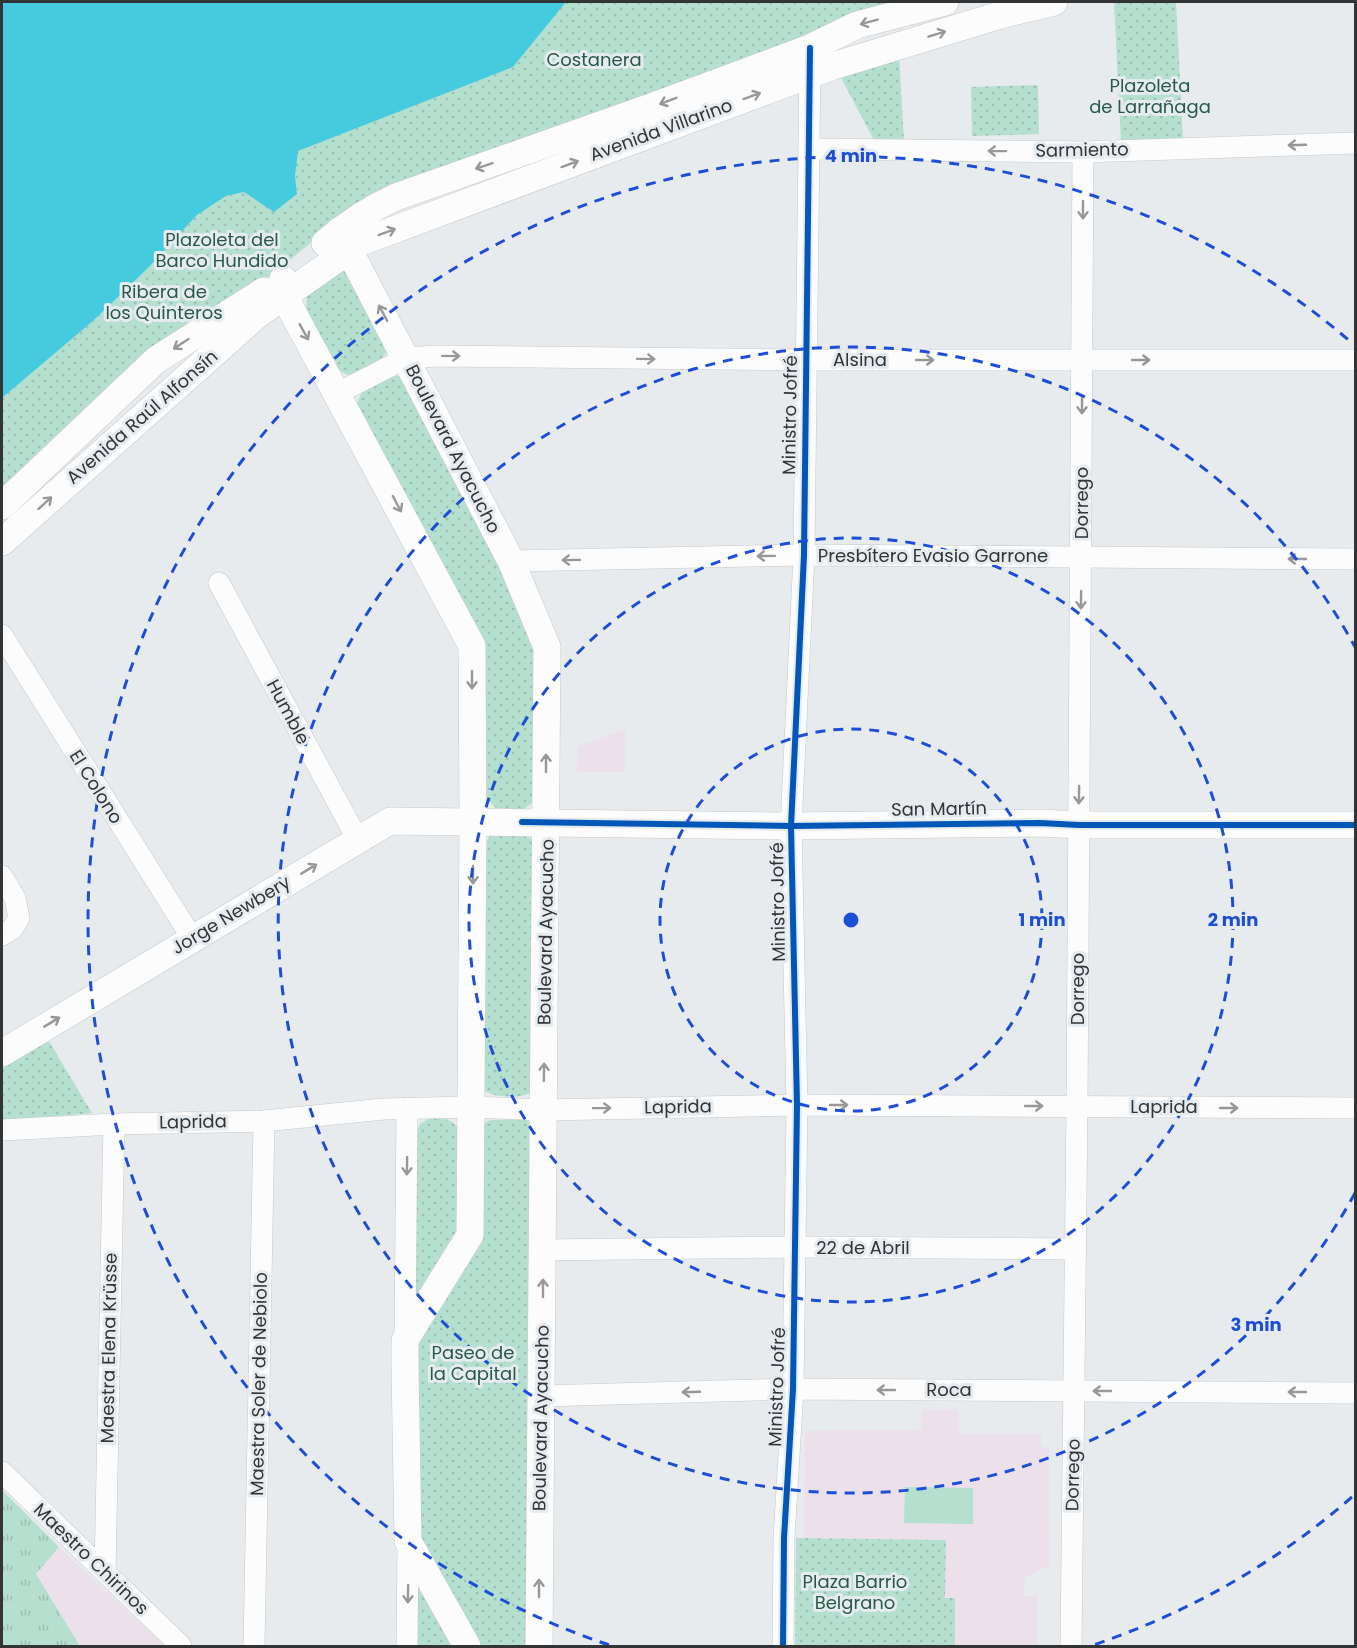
<svg xmlns="http://www.w3.org/2000/svg" width="1357" height="1648" font-family="Poppins,sans-serif">
<style>
.education{fill:#ece1eb}
.grass{fill:url(#grass-tufts)}
.park{fill:url(#park-dots)}
.garden{fill:#b5dfcf}
.water{fill:#46cadd}
.lines{fill:none;stroke-linecap:round;stroke-linejoin:round}
.minor-casing{stroke:#c5c8ca;stroke-width:22}
.major-casing{stroke:#c5c8ca;stroke-width:28}
.minor{stroke:#fcfcfc;stroke-width:21}
.major{stroke:#fcfcfc;stroke-width:27}
.cycleway-casing{stroke:#e6ebf0;stroke-width:10}
.cycleway{stroke:#0057b8;stroke-width:6}
.oneway{stroke:#979899}
.ring{fill:none;stroke:#1d4ed8;stroke-width:3;stroke-dasharray:10 8}
.labels{text-anchor:middle;stroke-width:6;stroke-linejoin:round;paint-order:stroke}
.park-label{font-size:18px;fill:#295a46;stroke:#e6ebf0}
.street-label{font-size:18px;fill:#323436;stroke:#e6ebf0}
.centre{fill:#1d4ed8;stroke:#e6ebf0;stroke-width:3}
.ring-label{font-size:18px;text-anchor:middle;font-weight:bold;fill:#1d4ed8;stroke:#e6ebf0;stroke-width:6;stroke-linejoin:round;paint-order:stroke}
</style>
<defs>
<pattern id="grass-tufts" width="24" height="20" patternUnits="userSpaceOnUse" patternTransform="scale(1.5)"><rect width="24" height="20" fill="#b5dfcf"/><path d="M3 7l-1-3M5 7V3M7 7l1-3M15 17l-1-3M17 17v-4M19 17l1-3" fill="none" stroke="#9cc0b2"/></pattern>
<pattern id="park-dots" width="8" height="8" patternUnits="userSpaceOnUse" patternTransform="scale(1.5)"><rect width="8" height="8" fill="#b5dfcf"/><path d="M2 2h.1M6 6h.1" fill="none" stroke="#9cc0b2" stroke-width="1.8" stroke-linecap="round"/></pattern>
</defs>
<rect width="100%" height="100%" fill="#e8ebee"/>
<g class="education">
<polygon points="626,729 625,772 577,772 578,746"/>
<polygon points="921,1409 958,1409 959,1433 1041,1433 1041,1447 1049,1447 1050,1565 1025,1578 1024,1596 1038,1596 1037,1646 955,1646 954,1598 945,1599 946,1540 804,1538 805,1431 921,1430"/>
<polygon points="59,1547 165,1646 80,1646 36,1574"/>
</g>
<polygon class="grass" points="2,1490 59,1547 36,1574 80,1646 2,1646"/>
<g class="park">
<polygon points="566,2 913,2 342,216 276,272 218,309 2,493 2,398 93,321 148,268 197,215 226,196 244,192 297,194 295,176 297,151 513,67"/>
<polygon points="1114,2 1176,2 1183,139 1121,141"/>
<polygon points="899,54 904,142 876,144 839,74"/>
<polygon points="1038,85 1039,134 972,136 971,87"/>
<path d="M344,268L388,349C383,363 361,372 347,375L335,367L306,310L307,293Z"/>
<path d="M392,375L403,377L492,549L535,643V800L524,809L496,808L485,797L483,650L357,405C360,387 377,383 392,375Z"/>
<path d="M495,834C507,835 526,832 535,842L532,1092C522,1099 491,1098 483,1089L484,845L490,836Z"/>
<polygon points="47,1038 92,1113 2,1121 2,1065"/>
<path d="M430,1118C444,1118 452,1118 460,1131V1226L416,1299V1134L420,1124Z"/>
<polygon points="490,1120 524,1119 532,1123 529,1646 478,1646 416,1532 415,1351 419,1340 478,1242 482,1130 485,1123"/>
<polygon points="796,1538 946,1540 945,1598 955,1598 955,1646 795,1646"/>
<polygon points="417,1580 457,1646 415,1646"/>
</g>
<polygon class="garden" points="905,1487 973,1488 973,1524 904,1523"/>
<polygon class="water" points="2,2 566,2 513,67 298,151 295,176 297,194 274,212 244,192 226,196 197,215 148,268 93,321 2,398"/>
<g class="lines">
<g class="minor-casing">
<g id="minor">
<polyline points="809,149 1083,152 1356,143"/>
<polyline points="338,393 406,358 437,356 806,360 1356,360"/>
<polyline points="511,561 804,555 1356,559"/>
<polyline points="219,583 358,840"/>
<polyline points="2,635 192,938"/>
<polyline points="2,876 15,898 19,918 12,929 2,935"/>
<polyline points="2,1130 114,1124 264,1121 384,1109 471,1107 544,1110 797,1105 1356,1108"/>
<polyline points="543,1250 795,1247 1076,1249"/>
<polyline points="405,1340 407,1108"/>
<polyline points="542,1396 793,1389 1356,1393"/>
<polyline points="2,1472 181,1646"/>
<polyline points="105,1572 114,1124"/>
<polyline points="254,1646 264,1121"/>
<polyline points="407,1646 408,1541"/>
<polyline points="783,1646 784,1538 793,1389 797,1105 791,826 804,555 810,61"/>
<polyline points="1071,1646 1077,1107 1083,152"/>
</g>
</g>
<g class="major-casing">
<g id="major">
<polyline points="339,231 511,561 547,647 539,1646"/>
<path d="M325,243C347,224 369,209 396,197L651,107L810,48L857,25L945,2"/>
<polyline points="283,279 284,296 472,646 473,822 470,1235 405,1340 405,1367 408,1541 467,1646"/>
<polyline points="2,506 156,360 264,291"/>
<polyline points="2,542 257,315 361,242 833,66 1000,15 1054,2"/>
<polyline points="2,1053 390,821 791,826 1040,823 1079,825 1356,825"/>
</g>
</g>
<use href="#minor" class="minor"/>
<use href="#major" class="major"/>
<g class="cycleway-casing">
<g id="cycleway">
<polyline points="522,822 791,826 1040,823 1079,825 1356,825"/>
<polyline points="783,1646 784,1538 793,1389 797,1105 791,826 804,555 810,48"/>
</g>
</g>
<use href="#cycleway" class="cycleway"/>
</g>
<defs><path id="oneway-shaft" d="M-6 0H5M1.5-3L5.5 0L1.5 3" fill="none" stroke-width="1.6" stroke-linecap="round" stroke-linejoin="round" transform="scale(1.5)"/></defs>
<g class="oneway">
<use href="#oneway-shaft" transform="translate(869 22) rotate(165)"/>
<use href="#oneway-shaft" transform="translate(937 34) rotate(-17)"/>
<use href="#oneway-shaft" transform="translate(752 96) rotate(-20)"/>
<use href="#oneway-shaft" transform="translate(668 101) rotate(159)"/>
<use href="#oneway-shaft" transform="translate(1297 145) rotate(178)"/>
<use href="#oneway-shaft" transform="translate(997 151) rotate(-179)"/>
<use href="#oneway-shaft" transform="translate(570 164) rotate(-20)"/>
<use href="#oneway-shaft" transform="translate(484 166) rotate(161)"/>
<use href="#oneway-shaft" transform="translate(1083 210) rotate(90)"/>
<use href="#oneway-shaft" transform="translate(387 232) rotate(-20)"/>
<use href="#oneway-shaft" transform="translate(383 313) rotate(-118)"/>
<use href="#oneway-shaft" transform="translate(304 332) rotate(61)"/>
<use href="#oneway-shaft" transform="translate(181 344) rotate(147)"/>
<use href="#oneway-shaft" transform="translate(451 356) rotate(1)"/>
<use href="#oneway-shaft" transform="translate(646 359) rotate(1)"/>
<use href="#oneway-shaft" transform="translate(925 360)"/>
<use href="#oneway-shaft" transform="translate(1141 360)"/>
<use href="#oneway-shaft" transform="translate(1082 405) rotate(90)"/>
<use href="#oneway-shaft" transform="translate(45 503) rotate(-42)"/>
<use href="#oneway-shaft" transform="translate(397 504) rotate(62)"/>
<use href="#oneway-shaft" transform="translate(766 556) rotate(179)"/>
<use href="#oneway-shaft" transform="translate(1297 559) rotate(-180)"/>
<use href="#oneway-shaft" transform="translate(571 560) rotate(179)"/>
<use href="#oneway-shaft" transform="translate(1081 600) rotate(91)"/>
<use href="#oneway-shaft" transform="translate(472 680) rotate(90)"/>
<use href="#oneway-shaft" transform="translate(546 763) rotate(-90)"/>
<use href="#oneway-shaft" transform="translate(1079 795) rotate(91)"/>
<use href="#oneway-shaft" transform="translate(309 869) rotate(-31)"/>
<use href="#oneway-shaft" transform="translate(473 875) rotate(90)"/>
<use href="#oneway-shaft" transform="translate(52 1022) rotate(-31)"/>
<use href="#oneway-shaft" transform="translate(544 1072) rotate(-89)"/>
<use href="#oneway-shaft" transform="translate(839 1105)"/>
<use href="#oneway-shaft" transform="translate(1034 1106)"/>
<use href="#oneway-shaft" transform="translate(602 1108) rotate(-1)"/>
<use href="#oneway-shaft" transform="translate(1229 1108)"/>
<use href="#oneway-shaft" transform="translate(407 1166) rotate(91)"/>
<use href="#oneway-shaft" transform="translate(543 1288) rotate(-90)"/>
<use href="#oneway-shaft" transform="translate(886 1390) rotate(-180)"/>
<use href="#oneway-shaft" transform="translate(1102 1391) rotate(-180)"/>
<use href="#oneway-shaft" transform="translate(691 1392) rotate(178)"/>
<use href="#oneway-shaft" transform="translate(1297 1392) rotate(-180)"/>
<use href="#oneway-shaft" transform="translate(539 1588) rotate(-90)"/>
<use href="#oneway-shaft" transform="translate(408 1594) rotate(91)"/>
</g>
<g class="ring">
<circle cx="851" cy="920" r="191"/>
<circle cx="851" cy="920" r="382"/>
<path d="M1355 1193A573 573 0 1 1 1355 647"/>
<path d="M1352 1497A764 764 0 0 1 1093 1645M609 1645A764 764 0 1 1 1352 343"/>
</g>
<g class="labels">
<g class="park-label">
<text x="594" y="66">Costanera</text>
<text x="1150" y="92">Plazoleta<tspan x="1150" dy="21">de Larrañaga</tspan></text>
<text x="222" y="246">Plazoleta del<tspan x="222" dy="21">Barco Hundido</tspan></text>
<text x="164" y="298">Ribera de<tspan x="164" dy="21">los Quinteros</tspan></text>
<text x="473" y="1359">Paseo de<tspan x="473" dy="21">la Capital</tspan></text>
<text x="855" y="1588">Plaza Barrio<tspan x="855" dy="21">Belgrano</tspan></text>
</g>
<g class="street-label">
<text transform="translate(661 130) rotate(-20)" y="6">Avenida Villarino</text>
<text transform="translate(1082 150) rotate(-1)" y="6">Sarmiento</text>
<text x="860" y="366">Alsina</text>
<text transform="translate(790 415) rotate(-89)" y="6">Ministro Jofré</text>
<text transform="translate(142 417) rotate(-41)" y="6">Avenida Raúl Alfonsín</text>
<text transform="translate(453 449) rotate(63)" y="6">Boulevard Ayacucho</text>
<text transform="translate(1082 503) rotate(-90)" y="6">Dorrego</text>
<text x="933" y="562">Presbítero Evasio Garrone</text>
<text transform="translate(288 712) rotate(62)" y="6">Humble</text>
<text transform="translate(96 787) rotate(58)" y="6">El Colono</text>
<text transform="translate(939 809) rotate(-1)" y="6">San Martín</text>
<text transform="translate(778 902) rotate(-91)" y="6">Ministro Jofré</text>
<text transform="translate(231 915) rotate(-31)" y="6">Jorge Newbery</text>
<text transform="translate(546 932) rotate(-89)" y="6">Boulevard Ayacucho</text>
<text transform="translate(1078 989) rotate(-90)" y="6">Dorrego</text>
<text transform="translate(678 1107) rotate(-1)" y="6">Laprida</text>
<text x="1164" y="1113">Laprida</text>
<text transform="translate(193 1122) rotate(-1)" y="6">Laprida</text>
<text x="863" y="1254">22 de Abril</text>
<text transform="translate(109 1348) rotate(-89)" y="6">Maestra Elena Krüsse</text>
<text transform="translate(259 1384) rotate(-89)" y="6">Maestra Soler de Nebiolo</text>
<text transform="translate(777 1387) rotate(-88)" y="6">Ministro Jofré</text>
<text x="949" y="1396">Roca</text>
<text transform="translate(541 1418) rotate(-89)" y="6">Boulevard Ayacucho</text>
<text transform="translate(1073 1475) rotate(-89)" y="6">Dorrego</text>
<text transform="translate(91 1559) rotate(44)" y="6">Maestro Chirinos</text>
</g>
</g>
<circle cx="851" cy="920" r="9" class="centre"/>
<g class="ring-label">
<text x="851" y="162">4 min</text>
<text x="1042" y="926">1 min</text>
<text x="1233" y="926">2 min</text>
<text x="1256" y="1331">3 min</text>
</g>
<rect width="1357" height="1648" fill="none" stroke="#323436" stroke-width="6"/>
</svg>
